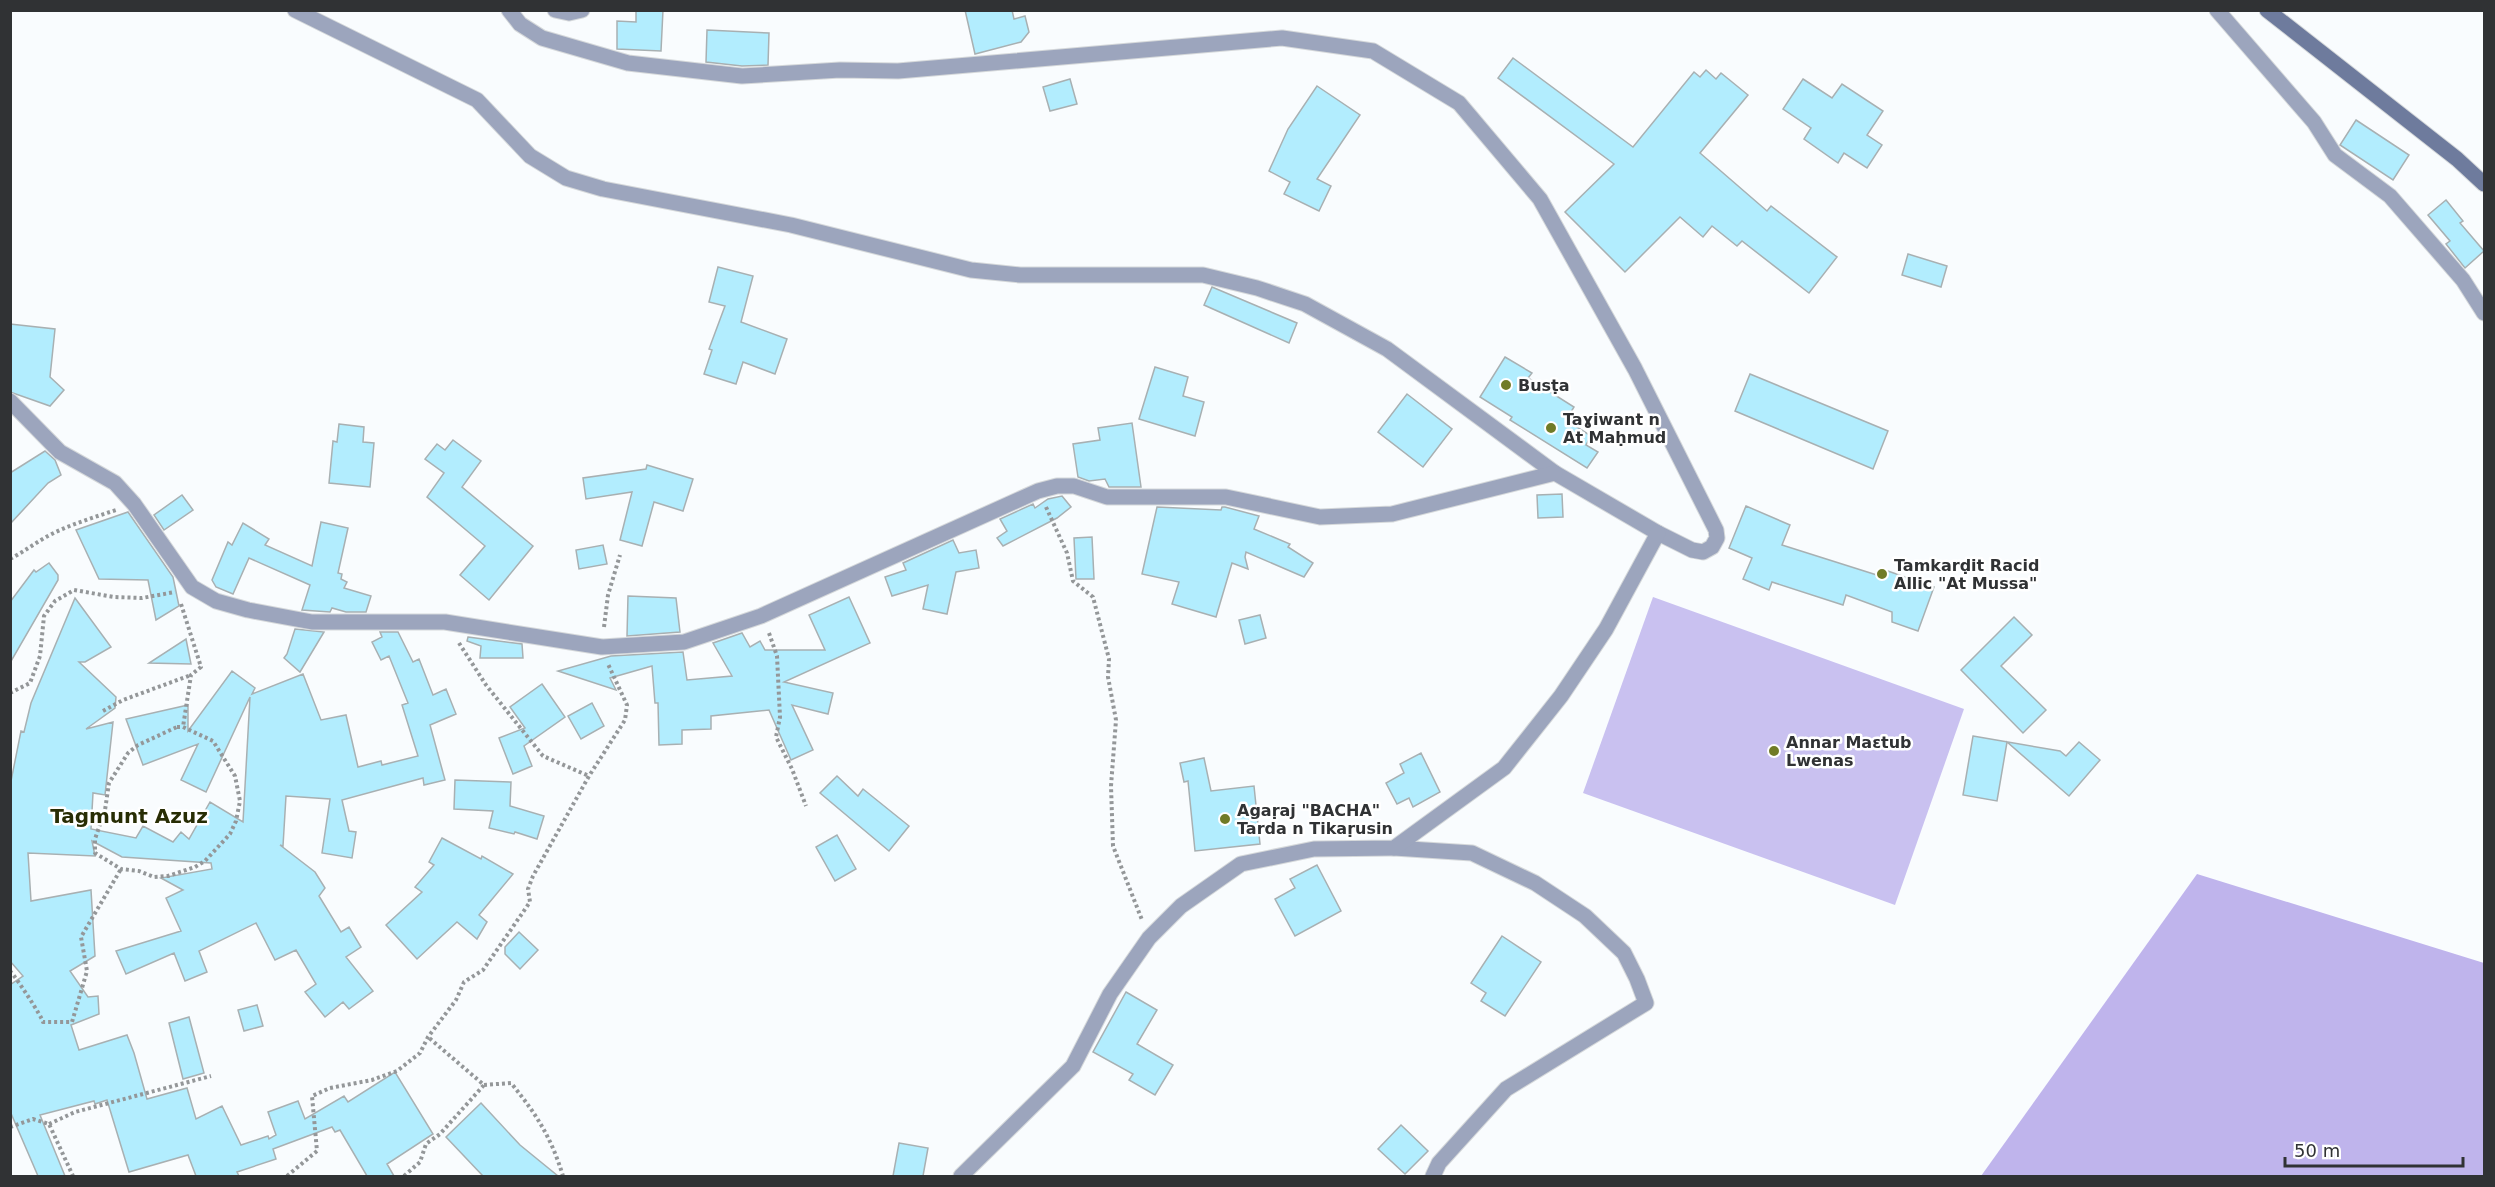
<svg xmlns="http://www.w3.org/2000/svg" width="2495" height="1187" font-family="'DejaVu Sans',sans-serif">
<style>
.green{fill:#c9c1f0}
.forest{fill:#bfb4ec}
.building{fill:#b2edfe;stroke:#a8b0b2;stroke-width:1.5}
.lines{fill:none;stroke-linecap:round;stroke-linejoin:round}
.street-casing{stroke:#d5d8da;stroke-width:17}
.secondary-casing{stroke:#d5d8da;stroke-width:17}
.path{stroke:#949799;stroke-width:4;stroke-dasharray:3 3;stroke-linecap:butt}
.street{stroke:#9ca5bd;stroke-width:15}
.secondary{stroke:#6e7b9d;stroke-width:15}
.poi-dot{fill:#707b27;stroke:#fff;stroke-width:2}
.labels{text-anchor:middle;stroke-width:5;stroke-linejoin:round;paint-order:stroke}
.poi-label{font-size:16px;font-weight:bold;fill:#303234;stroke:#fff;text-anchor:start}
.quarter-label{font-size:20px;font-weight:bold;fill:#282d04;stroke:#fff}
</style>
<rect width="100%" height="100%" fill="#f9fcfe"/>
<polygon class="green" points="1653,597 1964,709 1895,905 1583,793"/>
<polygon class="forest" points="2197,874 2484,963 2484,1176 1981,1176"/>
<g class="building">
<polygon points="636,10 663,10 661,51 617,49 617,21 636,22"/>
<polygon points="965,10 1012,10 1014,19 1025,16 1029,32 1021,42 975,54"/>
<polygon points="707,30 769,33 768,65 742,66 706,62"/>
<polygon points="1513,58 1633,147 1694,72 1700,77 1706,70 1716,79 1721,73 1748,95 1700,153 1767,211 1771,206 1837,257 1809,293 1742,241 1737,246 1712,226 1703,237 1680,217 1625,272 1565,212 1614,164 1498,78"/>
<polygon points="1070,79 1077,104 1050,111 1043,87"/>
<polygon points="1803,79 1832,98 1842,84 1883,111 1867,135 1882,145 1867,168 1844,153 1838,163 1804,139 1811,128 1783,109"/>
<polygon points="1317,86 1360,115 1317,179 1331,186 1319,211 1284,194 1290,182 1269,171 1288,129"/>
<polygon points="2356,120 2409,155 2393,180 2340,145"/>
<polygon points="2446,200 2463,221 2460,223 2484,251 2465,268 2446,244 2450,241 2428,215"/>
<polygon points="1908,254 1947,266 1941,287 1902,275"/>
<polygon points="718,267 753,276 741,322 787,339 775,374 743,362 736,384 704,374 712,350 709,349 725,306 709,302"/>
<polygon points="1212,287 1297,323 1289,343 1204,305"/>
<polygon points="10,324 55,329 50,377 64,390 50,406 10,392"/>
<polygon points="1505,357 1532,373 1528,378 1574,407 1566,420 1591,436 1586,445 1598,452 1587,468 1510,420 1512,417 1480,397"/>
<polygon points="1155,367 1188,377 1183,396 1204,402 1195,436 1139,419"/>
<polygon points="1750,374 1888,431 1873,469 1735,411"/>
<polygon points="1407,394 1452,429 1423,467 1378,432"/>
<polygon points="1132,423 1141,487 1109,487 1105,479 1089,481 1078,477 1073,444 1100,440 1098,428"/>
<polygon points="339,424 364,427 363,442 374,443 370,487 329,483 333,441 337,442"/>
<polygon points="453,440 481,461 462,487 533,546 489,600 460,575 485,546 427,497 444,473 425,459 437,444 445,450"/>
<polygon points="45,451 55,460 61,475 48,483 10,524 10,473"/>
<polygon points="647,465 693,479 683,511 654,502 642,546 620,540 632,492 586,499 583,478 646,469"/>
<polygon points="1562,494 1563,517 1538,518 1537,495"/>
<polygon points="182,495 193,510 164,530 154,515"/>
<polygon points="1062,496 1071,507 1057,518 1003,546 997,538 1007,531 1000,519 1033,504 1035,508 1048,499"/>
<polygon points="1746,506 1790,525 1782,545 1880,576 1882,569 1934,587 1918,631 1892,622 1892,612 1846,595 1843,605 1772,582 1769,590 1743,579 1752,558 1729,548"/>
<polygon points="1157,507 1221,510 1222,507 1225,507 1259,516 1254,529 1290,544 1288,547 1313,563 1304,577 1246,552 1245,557 1248,569 1232,563 1216,617 1172,604 1179,582 1142,574"/>
<polygon points="128,512 173,577 179,606 156,620 148,580 99,579 76,530"/>
<polygon points="321,522 348,528 338,573 342,574 341,579 347,582 344,588 371,596 366,612 346,612 332,608 330,612 302,610 310,585 249,558 233,594 216,587 212,580 228,542 232,545 243,523 269,539 265,545 312,566"/>
<polygon points="1092,537 1094,579 1076,579 1074,538"/>
<polygon points="953,540 959,553 976,550 979,568 956,572 947,614 923,609 928,585 892,596 885,577 906,570 903,563"/>
<polygon points="603,545 607,564 579,569 576,550"/>
<polygon points="49,563 58,575 58,580 10,663 10,602 34,570 36,572"/>
<polygon points="628,596 676,598 680,632 627,636"/>
<polygon points="849,597 870,643 784,682 833,693 828,714 792,705 813,750 791,760 769,710 711,716 711,729 682,730 682,744 659,745 658,703 655,703 652,666 610,678 616,690 558,671 611,656 683,652 687,680 732,676 713,643 742,633 750,647 760,641 765,650 825,650 809,615"/>
<polygon points="75,598 111,647 85,662 79,662 116,697 115,708 86,729 113,722 105,795 93,793 91,829 136,838 143,826 173,842 181,832 189,839 210,802 243,822 250,697 206,792 181,780 198,744 143,765 126,719 188,705 188,731 232,671 255,688 252,694 303,674 321,720 346,715 358,767 381,761 382,765 418,756 402,705 408,703 389,656 381,660 372,642 382,637 380,632 398,632 413,662 419,659 433,695 446,689 456,714 430,725 445,780 424,785 423,778 342,800 349,831 356,832 352,858 322,853 330,799 286,796 283,846 280,845 315,872 325,888 319,896 341,932 349,927 361,947 346,957 373,991 349,1009 343,1002 325,1017 305,992 316,984 296,950 275,960 256,923 199,951 207,972 185,981 174,953 126,974 116,951 181,931 166,898 183,890 161,878 212,869 211,863 122,857 92,841 95,856 28,853 31,901 91,890 95,956 70,971 88,997 98,996 99,1014 71,1025 79,1050 127,1035 134,1053 147,1099 187,1088 196,1119 222,1106 241,1145 268,1136 269,1139 276,1135 268,1112 298,1101 305,1119 344,1096 348,1102 395,1072 433,1134 387,1164 394,1176 367,1176 340,1130 335,1132 332,1127 273,1149 276,1159 237,1172 239,1176 196,1176 188,1155 129,1172 107,1100 95,1104 94,1101 40,1115 65,1176 38,1176 10,1111 10,985 23,976 10,961 10,786 21,731 24,732 31,703"/>
<polygon points="1260,615 1266,638 1245,644 1239,620"/>
<polygon points="2014,617 2032,635 2001,666 2046,710 2023,733 1961,670"/>
<polygon points="295,629 324,632 300,672 284,658 287,654"/>
<polygon points="468,637 522,644 523,658 480,658 481,646 467,641"/>
<polygon points="186,639 191,664 149,663"/>
<polygon points="542,684 565,717 524,746 532,766 513,774 499,738 525,728 510,707"/>
<polygon points="592,703 604,726 581,739 568,716"/>
<polygon points="1973,736 2060,751 2066,756 2079,742 2100,760 2069,796 2007,742 1997,801 1963,795"/>
<polygon points="1421,753 1440,792 1413,807 1409,798 1397,804 1386,783 1404,773 1400,764"/>
<polygon points="1204,758 1211,791 1254,786 1260,844 1195,851 1188,781 1184,782 1180,763"/>
<polygon points="837,776 858,796 863,789 909,826 889,851 820,793"/>
<polygon points="455,780 511,782 510,806 544,816 537,839 515,832 514,834 489,828 493,811 454,809"/>
<polygon points="837,835 856,869 835,881 816,847"/>
<polygon points="442,838 481,859 482,856 513,874 479,915 487,922 477,939 457,922 417,959 386,925 422,892 415,887 434,865 429,862"/>
<polygon points="1317,865 1341,911 1295,936 1275,899 1295,888 1290,879"/>
<polygon points="519,932 538,950 520,969 505,954 505,947"/>
<polygon points="1502,936 1541,962 1505,1016 1481,1001 1486,993 1471,983"/>
<polygon points="1126,992 1157,1010 1137,1044 1173,1065 1155,1095 1129,1080 1133,1074 1093,1052"/>
<polygon points="257,1005 263,1026 244,1031 238,1010"/>
<polygon points="189,1017 204,1073 183,1079 169,1023"/>
<polygon points="481,1103 520,1145 558,1176 483,1176 446,1137"/>
<polygon points="1401,1125 1428,1151 1405,1174 1378,1149"/>
<polygon points="899,1143 928,1148 923,1176 893,1176"/>
</g>
<g class="lines">
<g class="street-casing">
<g id="street">
<polyline points="295,10 477,100 530,156 566,178 603,189 791,225 971,270 1020,275 1203,275 1257,288 1305,304 1387,349 1555,473 1658,533 1692,550 1703,552 1712,547 1717,538 1716,530 1635,369 1540,199 1459,103 1373,51 1282,38 898,71 840,70 742,76 628,63 542,38 520,24 509,10"/>
<polyline points="555,10 569,13 582,10"/>
<polyline points="2217,10 2314,122 2335,155 2390,196 2463,280 2484,313"/>
<polyline points="10,401 60,452 115,483 134,504 192,587 216,601 248,610 312,622 445,622 602,647 684,642 761,616 1038,491 1057,486 1074,486 1107,497 1226,497 1320,517 1392,514 1555,473"/>
<polyline points="1394,848 1472,853 1535,883 1585,916 1624,953 1637,979 1646,1003 1506,1089 1439,1163 1433,1176"/>
<polyline points="961,1176 1073,1066 1110,994 1149,938 1181,906 1241,864 1314,849 1394,848 1504,768 1561,696 1606,629 1658,533"/>
</g>
</g>
<g class="secondary-casing">
<polyline id="secondary" points="2267,10 2457,159 2484,184"/>
</g>
<g class="path">
<polyline points="1046,507 1067,553 1073,581 1093,597 1109,659 1108,677 1116,720 1111,786 1113,846 1142,920"/>
<path d="M10,559C23,552 34,544 46,537C68,525 92,518 116,510"/>
<polyline points="181,604 201,667 191,675 183,727"/>
<polyline points="604,627 608,595 620,555"/>
<polyline points="769,633 777,656 780,717 776,737 792,769 806,806"/>
<polyline points="459,643 486,685 543,756 589,776"/>
<polyline points="10,693 30,683 40,656 44,616 55,601 74,590 114,597 142,598 175,592"/>
<polyline points="103,711 123,700 191,675"/>
<polygon points="177,727 183,727 213,741 235,776 240,801 236,821 230,834 205,861 195,867 168,876 154,877 139,871 121,869 95,853 95,839 105,810 109,783 128,753 138,745"/>
<path d="M10,971C16,977 42,1017 43,1022H72L87,971L81,937L121,869"/>
<path d="M484,1085L511,1083C537,1115 551,1137 563,1176"/>
<polyline points="49,1124 75,1112 211,1076"/>
<polyline points="10,1127 33,1119 49,1124 73,1176"/>
<polyline points="287,1176 317,1151 312,1096 330,1088 372,1080 397,1071 420,1053 428,1037 456,1000 464,982 483,970 530,902 528,889 533,876 589,776 625,720 627,705 608,664"/>
<polyline points="404,1176 420,1162 426,1144 440,1134 484,1085 428,1037"/>
</g>
<use href="#street" class="street"/>
<use href="#secondary" class="secondary"/>
</g>
<g class="poi-dot">
<circle cx="1506" cy="385" r="6"/>
<circle cx="1551" cy="428" r="6"/>
<circle cx="1882" cy="574" r="6"/>
<circle cx="1774" cy="751" r="6"/>
<circle cx="1225" cy="819" r="6"/>
</g>
<g class="labels">
<g class="poi-label">
<text x="1518" y="391">Busṭa</text>
<text x="1563" y="425">Taɣiwant n<tspan x="1563" dy="18">At Maḥmud</tspan></text>
<text x="1894" y="571">Tamkarḍit Racid<tspan x="1894" dy="18">Allic "At Mussa"</tspan></text>
<text x="1786" y="748">Annar Maɛtub<tspan x="1786" dy="18">Lwenas</tspan></text>
<text x="1237" y="816">Agaṛaj "BACHA"<tspan x="1237" dy="18">Tarda n Tikaṛusin</tspan></text>
</g>
<g class="quarter-label">
<text x="129" y="823">Tagmunt Azuz</text>
</g>
</g>
<rect width="2495" height="1187" fill="none" stroke="#303234" stroke-width="24"/>
<path d="M2285 1157v9h178v-9" fill="none" stroke="#303234" stroke-width="3"/>
<text x="2294" y="1157" font-size="18" fill="#303234" stroke="#ffffff" stroke-width="4.5" paint-order="stroke">50 m</text>
</svg>
